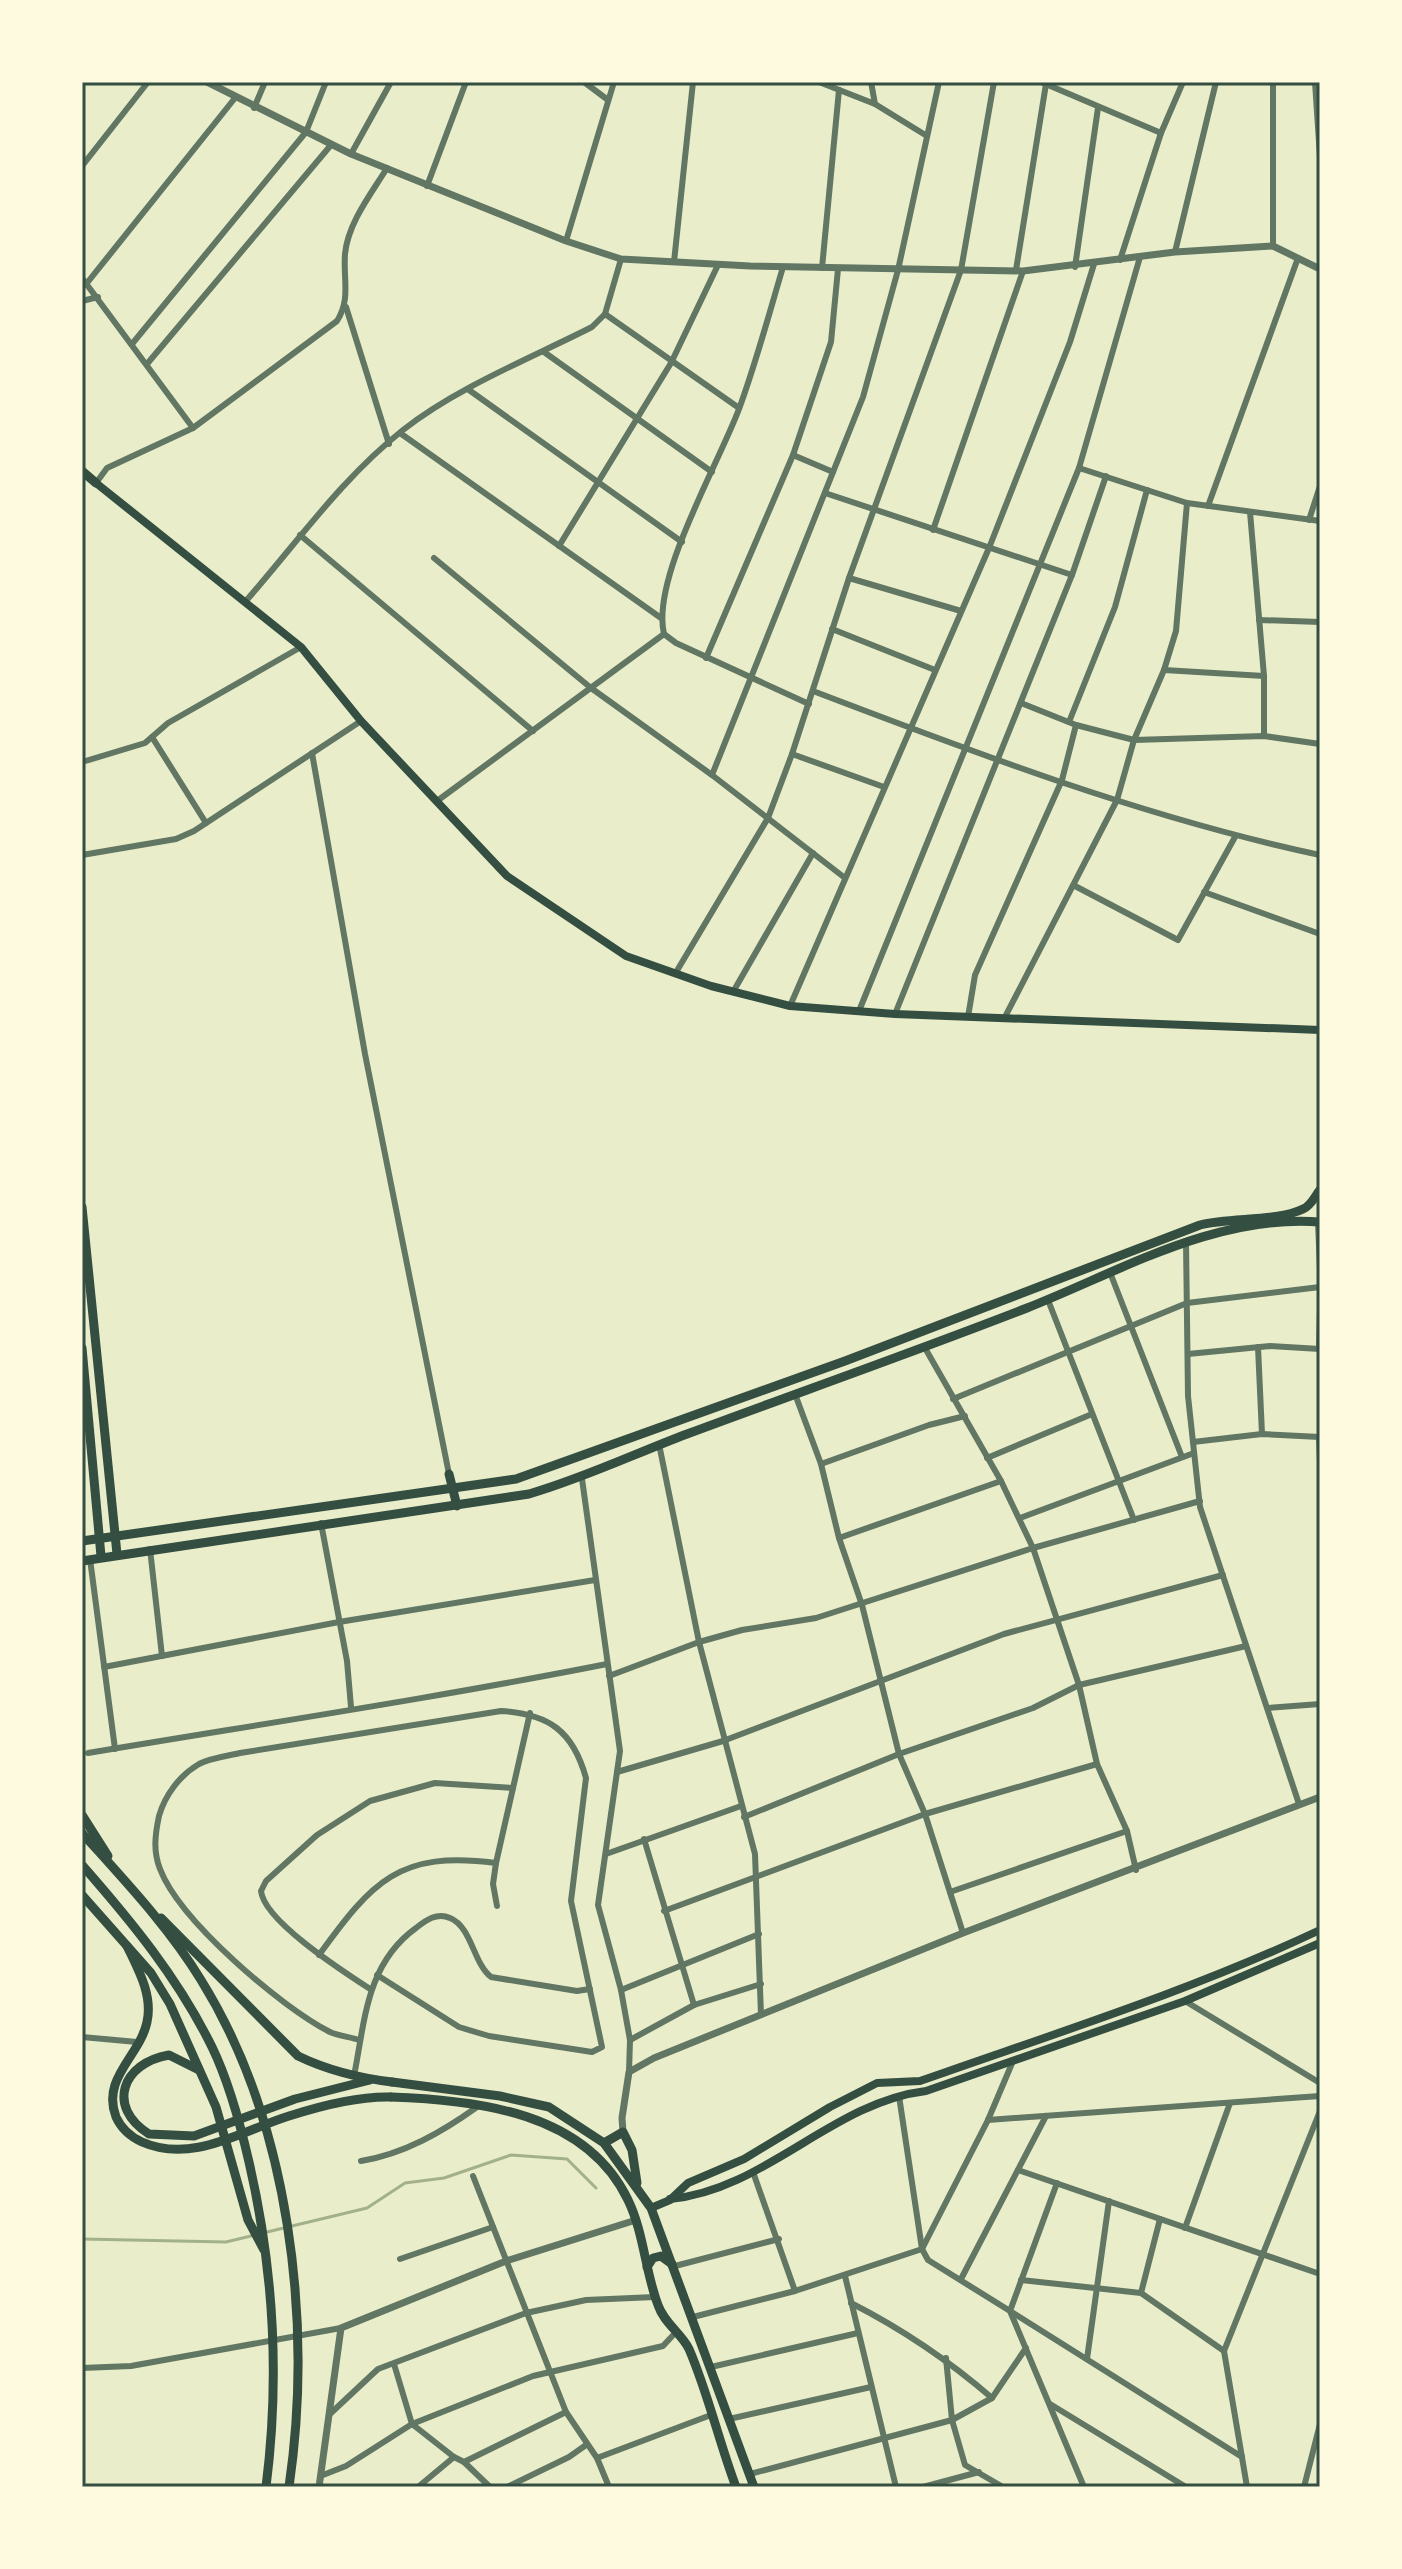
<svg xmlns="http://www.w3.org/2000/svg" width="1402" height="2569" font-family="'Nunito Sans',sans-serif">
<style>
.lines{fill:none;stroke-linecap:round;stroke-linejoin:round}
.stream{stroke:#a3b18a;stroke-width:3}
.minor{stroke:#617663;stroke-width:6}
.tertiary{stroke:#617663;stroke-width:7}
.secondary{stroke:#344e41;stroke-width:8}
.primary{stroke:#344e41;stroke-width:9}
.trunk{stroke:#344e41;stroke-width:9}
.neatline{fill:none;stroke:#344e41;stroke-width:3}
</style>
<rect width="100%" height="100%" fill="#e9edc9"/>
<g class="lines">
<g class="stream">
<polyline points="267,2232 367,2208 405,2183 444,2178 511,2155 567,2159 596,2188"/>
<polyline points="82,2239 226,2242 255,2235"/>
</g>
<g class="minor">
<polyline points="584,82 608,100"/>
<polyline points="819,82 875,104"/>
<polyline points="871,82 875,104 927,136"/>
<polyline points="1041,82 1161,133"/>
<polyline points="1273,82 1273,246"/>
<polyline points="1315,82 1320,157"/>
<polyline points="254,108 265,82"/>
<polyline points="351,154 391,82"/>
<polyline points="82,166 148,82"/>
<polyline points="427,186 466,82"/>
<polyline points="566,241 614,82"/>
<polyline points="1175,252 1216,82"/>
<polyline points="1120,260 1161,133 1183,82"/>
<polyline points="674,262 693,82"/>
<path d="M783,267C769,314 756,363 739,409C718,465 651,579 664,634L676,643L809,704"/>
<polyline points="1075,267 1098,108"/>
<polyline points="822,268 839,90"/>
<polyline points="1016,270 1046,84"/>
<polyline points="82,278 193,428"/>
<polyline points="87,283 235,98"/>
<polyline points="82,301 98,297"/>
<polyline points="346,307 389,444"/>
<polyline points="605,314 739,408"/>
<polyline points="132,344 306,132 326,82"/>
<polyline points="544,352 712,472"/>
<polyline points="147,364 331,145"/>
<polyline points="469,390 682,542"/>
<polyline points="400,433 661,618"/>
<polyline points="793,455 833,472"/>
<polyline points="1079,468 1187,503 1320,521"/>
<path d="M96,483L107,468L193,428L337,321C351,299 343,279 345,254C348,223 371,194 387,168"/>
<polyline points="825,493 1072,575"/>
<polyline points="1208,506 1298,258"/>
<polyline points="1250,512 1264,676 1264,736"/>
<polyline points="1309,520 1320,486"/>
<polyline points="933,530 1023,271"/>
<polyline points="300,535 533,731"/>
<polyline points="559,546 671,363 718,265"/>
<polyline points="434,558 591,688 712,775"/>
<polyline points="849,578 961,611"/>
<path d="M245,602C296,544 342,478 403,430C456,388 531,358 592,327L605,314L621,259"/>
<polyline points="1259,620 1320,622"/>
<polyline points="832,629 935,670"/>
<polyline points="706,658 793,455 831,342 838,269"/>
<polyline points="1164,670 1264,676"/>
<path d="M813,691C978,754 1146,818 1320,855"/>
<polyline points="1021,703 1076,725 1134,740 1264,736 1320,744"/>
<polyline points="1069,722 1115,607 1147,490"/>
<polyline points="152,737 206,823"/>
<polyline points="312,753 365,1054 449,1474"/>
<polyline points="792,754 884,787"/>
<polyline points="82,762 145,743 168,723 301,647"/>
<polyline points="437,801 664,634"/>
<polyline points="82,855 176,839 194,831 361,721"/>
<polyline points="845,878 712,775 863,397 898,270 939,82"/>
<polyline points="1075,886 1178,940 1235,837"/>
<polyline points="1204,892 1320,934"/>
<polyline points="675,974 768,818 792,754 849,578 961,270 994,82"/>
<polyline points="733,992 813,853"/>
<polyline points="790,1006 989,548 1070,342 1094,264"/>
<polyline points="859,1011 1079,468 1140,257"/>
<polyline points="895,1014 1072,575 1106,476"/>
<polyline points="968,1017 975,975 1062,780 1076,725"/>
<polyline points="1005,1017 1117,800 1134,740 1164,670 1176,631 1187,503"/>
<polyline points="1318,1222 1320,1269"/>
<polyline points="1186,1241 1188,1396 1200,1507 1299,1804"/>
<polyline points="1111,1275 1182,1457"/>
<polyline points="1048,1300 1134,1520"/>
<polyline points="1258,1347 1262,1434"/>
<polyline points="925,1348 1001,1481 1033,1548 1079,1685 1097,1764 1127,1831 1136,1870"/>
<polyline points="1319,1349 1320,1309"/>
<polyline points="1188,1354 1270,1346 1320,1349"/>
<polyline points="795,1394 821,1464 839,1538 862,1605 899,1754 925,1814 963,1933"/>
<polyline points="953,1399 1187,1303 1320,1287"/>
<polyline points="1319,1437 1320,1460"/>
<polyline points="1193,1442 1262,1434 1320,1437"/>
<polyline points="659,1444 699,1642 755,1854 761,2015"/>
<polyline points="987,1458 1092,1414"/>
<polyline points="821,1464 929,1425 965,1416"/>
<polyline points="582,1479 620,1751 598,1905 621,1990 630,2040 629,2072"/>
<polyline points="1020,1518 1194,1453"/>
<polyline points="321,1523 347,1661 351,1707"/>
<polyline points="839,1538 1001,1481"/>
<polyline points="150,1549 162,1656"/>
<polyline points="90,1559 115,1749"/>
<polyline points="104,1667 339,1622 595,1580"/>
<polyline points="609,1676 699,1642 742,1630 816,1618 1033,1548 1200,1501"/>
<polyline points="1268,1708 1320,1704"/>
<path d="M88,1753C261,1724 435,1698 607,1664"/>
<polyline points="617,1772 723,1741 1004,1634 1223,1575"/>
<polyline points="744,1817 899,1754 1033,1708 1079,1685 1246,1646"/>
<polyline points="644,1839 694,2005"/>
<polyline points="606,1854 741,1806"/>
<polyline points="950,1892 1127,1831"/>
<polyline points="497,1906 493,1884 496,1863 530,1713"/>
<polyline points="664,1911 925,1814 1097,1764"/>
<path d="M319,1955C372,1882 399,1850 496,1863"/>
<path d="M370,1989C344,1972 264,1921 261,1891L266,1881L317,1835L370,1801L435,1783L513,1788"/>
<polyline points="621,1990 759,1934"/>
<polyline points="1185,2001 1320,2083"/>
<polyline points="82,2037 137,2042"/>
<path d="M359,2040C350,2037 339,2036 330,2032C281,2007 180,1921 160,1869C153,1851 155,1835 159,1816C165,1795 180,1775 199,1764C210,1758 227,1756 240,1753L501,1711C549,1714 573,1731 586,1778L571,1901L602,2047L592,2052L489,2036L459,2027L377,1975"/>
<polyline points="630,2040 694,2005 761,1984"/>
<path d="M354,2076C365,2021 366,1964 416,1928C426,1920 437,1912 450,1918C472,1927 473,1963 491,1977L577,1991L590,1989"/>
<polyline points="899,2096 922,2249 928,2260 1010,2311 1084,2487"/>
<polyline points="988,2120 1320,2096"/>
<path d="M361,2161C404,2154 442,2132 477,2107"/>
<polyline points="1018,2170 1320,2274"/>
<polyline points="753,2172 795,2291"/>
<polyline points="473,2176 566,2412 597,2458 609,2487"/>
<polyline points="1057,2183 1010,2311 1242,2457"/>
<polyline points="1185,2228 1230,2103"/>
<polyline points="400,2259 493,2227"/>
<polyline points="675,2266 779,2239"/>
<polyline points="845,2276 896,2487"/>
<polyline points="961,2279 1046,2116"/>
<polyline points="1021,2280 1141,2293 1224,2351"/>
<polyline points="1141,2293 1160,2219"/>
<path d="M851,2303C904,2330 947,2359 992,2398"/>
<polyline points="693,2317 795,2291 922,2249 988,2120 1013,2061"/>
<polyline points="946,2358 952,2420 992,2398 1026,2348"/>
<polyline points="1087,2359 1109,2201"/>
<polyline points="394,2364 412,2424 454,2457"/>
<polyline points="711,2367 858,2333"/>
<polyline points="82,2368 131,2366 341,2328"/>
<polyline points="1050,2404 1186,2487"/>
<polyline points="331,2413 378,2369 526,2313 586,2300 655,2297"/>
<polyline points="729,2419 871,2387"/>
<polyline points="597,2458 711,2415"/>
<polyline points="464,2462 490,2487"/>
<polyline points="750,2474 952,2420 965,2465 1003,2487"/>
<polyline points="323,2475 346,2466 412,2424 533,2376 663,2346 676,2332"/>
<polyline points="418,2487 454,2457 464,2462 566,2412"/>
<polyline points="507,2487 569,2457 586,2445"/>
<polyline points="923,2487 979,2472"/>
<polyline points="1247,2487 1224,2351 1320,2111"/>
<polyline points="1304,2487 1320,2424"/>
</g>
<g class="tertiary">
<polyline points="207,82 351,154 566,241 621,259 750,266 1023,271 1175,252 1273,246 1320,269"/>
<polyline points="623,2132 622,2118 629,2072 654,2058 963,1933 1320,1797"/>
<polyline points="319,2487 341,2328 506,2261 636,2220"/>
</g>
<g class="secondary">
<polyline points="96,483 301,647 361,721 507,876 626,956 711,986 790,1006 895,1014 1320,1030"/>
<path d="M670,2199C765,2190 833,2102 926,2091L1185,2001L1320,1943"/>
<path d="M651,2208L670,2200L688,2183L744,2159L830,2107L877,2083L920,2081L946,2072C1072,2028 1199,1987 1320,1930"/>
</g>
<g class="primary">
<polyline points="82,471 96,483"/>
<polyline points="82,1207 117,1554"/>
<polyline points="82,1348 101,1556"/>
<polyline points="449,1474 457,1506"/>
<path d="M82,1541L516,1479L845,1361L1200,1225C1232,1217 1276,1222 1303,1209C1311,1206 1315,1196 1320,1190"/>
<path d="M82,1561L529,1494C584,1478 634,1454 687,1434C800,1392 914,1352 1027,1308C1121,1271 1215,1214 1320,1222"/>
<polyline points="392,2082 500,2096 549,2107 604,2143 651,2208 754,2487"/>
<path d="M391,2097C478,2100 586,2112 628,2200C644,2233 645,2271 658,2305C664,2323 681,2333 689,2349C708,2393 719,2442 736,2487"/>
<polyline points="604,2143 623,2132 632,2150 637,2183"/>
<polyline points="647,2267 653,2258 661,2256 672,2264"/>
</g>
<g class="trunk">
<polyline points="82,1815 108,1856"/>
<path d="M82,1833C124,1880 168,1926 201,1980C290,2123 313,2322 289,2487"/>
<path d="M82,1865C132,1922 178,1978 212,2047C229,2082 240,2123 249,2162C274,2270 280,2377 266,2487"/>
<polyline points="82,1895 151,1973 170,2004 216,2107 248,2220 264,2250"/>
<path d="M161,1918L298,2056C329,2071 359,2078 392,2082"/>
<path d="M127,1946C138,1969 153,1995 147,2022C140,2056 101,2078 116,2117C121,2128 131,2137 142,2142C192,2164 241,2131 289,2116C320,2106 358,2096 391,2097"/>
<path d="M199,2070L169,2055C122,2063 106,2107 149,2134L194,2136L295,2099L370,2080"/>
</g>
</g>
<rect width="1402" height="2569" fill="none" stroke="#fefae0" stroke-width="168"/>
<rect x="84" y="84" width="1234" height="2401" class="neatline"/>
</svg>
